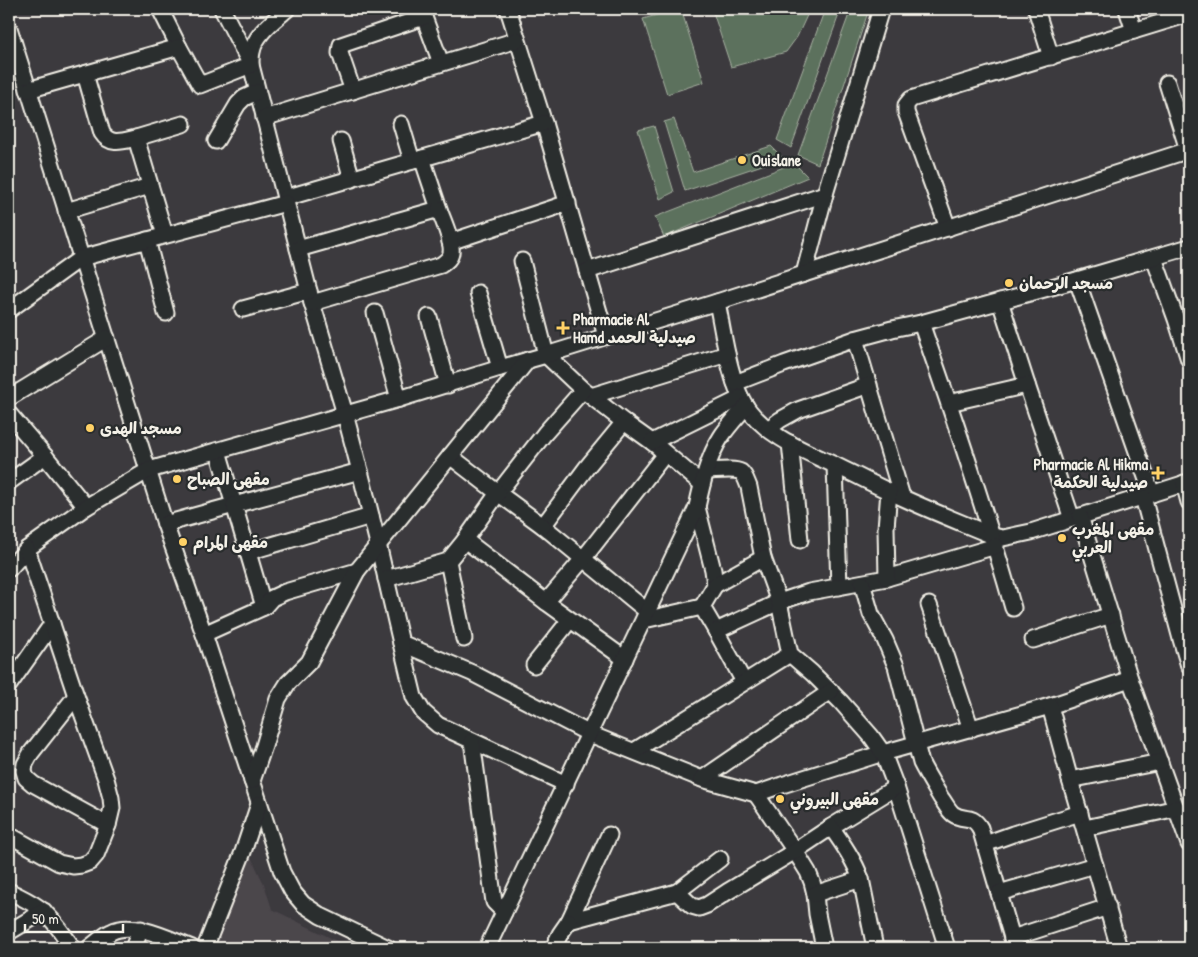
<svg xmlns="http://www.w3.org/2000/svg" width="1198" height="957" font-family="'Patrick Hand','Playpen Sans Arabic',sans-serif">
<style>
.built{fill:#4c464c}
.green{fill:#5b715d;stroke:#a8b1a2}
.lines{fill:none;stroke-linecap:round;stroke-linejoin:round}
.minor-casing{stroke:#f4f1e8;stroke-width:19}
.minor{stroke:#2a2d2e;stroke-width:15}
.poi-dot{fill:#ffd166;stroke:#2a2d2e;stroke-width:2}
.labels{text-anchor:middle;stroke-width:4.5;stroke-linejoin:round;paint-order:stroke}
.poi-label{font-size:16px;font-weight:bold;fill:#f4f1e8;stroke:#2a2d2e;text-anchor:start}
</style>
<rect width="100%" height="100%" fill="#3c3a3e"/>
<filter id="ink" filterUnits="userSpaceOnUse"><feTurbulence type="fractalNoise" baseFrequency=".02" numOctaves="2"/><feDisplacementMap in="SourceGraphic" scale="10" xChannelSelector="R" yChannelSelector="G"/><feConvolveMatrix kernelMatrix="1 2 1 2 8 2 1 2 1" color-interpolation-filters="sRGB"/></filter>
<g filter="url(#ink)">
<polygon class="built" points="250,855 264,884 272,909 351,948 214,948"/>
<g class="green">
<polygon points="677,9 681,9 704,82 667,94 643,19"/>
<polygon points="712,9 810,9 797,37 786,52 731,67"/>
<polygon points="825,9 841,9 791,148 777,140"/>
<polygon points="851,9 869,9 818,164 798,155"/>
<polygon points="674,119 693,172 771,146 783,158 685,191 664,122"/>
<polygon points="654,126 674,192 660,199 638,130"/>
<polygon points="794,163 808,177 664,237 655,217"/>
</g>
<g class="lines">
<g class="minor-casing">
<g id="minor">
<polyline points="160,9 179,47"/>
<path d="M287,9C274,21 255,34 252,52C251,56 251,61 251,65L312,303L345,414L360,471L378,544L401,643L472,673L590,734L702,779L756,794L782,785L883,753L1050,706L1130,679"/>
<polyline points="421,9 441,63"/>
<polyline points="508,9 544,123 606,336"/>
<polyline points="1036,9 1051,57"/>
<polyline points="1127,9 1134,31"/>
<polyline points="9,28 165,524 204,634 282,872 292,891 303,904 321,916 388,948"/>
<path d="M85,74L102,133C110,146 123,141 136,138"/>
<polyline points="1167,83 1188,150"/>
<polyline points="28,90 179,47 200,85 251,65 222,9"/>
<polyline points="353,91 340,53 341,45 424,17"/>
<polyline points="264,118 517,40"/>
<polyline points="401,124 412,161"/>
<polyline points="216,141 238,104 244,98 257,92"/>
<polyline points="341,141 352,179"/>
<polyline points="285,198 544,123"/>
<polyline points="66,211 150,186"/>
<polyline points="948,228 906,112 906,105 911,99 1189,14"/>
<polyline points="165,235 136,138 183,124"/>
<polyline points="147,240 166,313"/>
<polyline points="450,242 568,203"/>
<polyline points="298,249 439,209 422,158"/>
<polyline points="1154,258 1176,319 1189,360"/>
<polyline points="522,261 546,355 583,390 624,422 652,442 702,484"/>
<polyline points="587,271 825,194"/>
<polyline points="804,274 825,194 881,9"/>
<polyline points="1077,280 1152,494"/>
<polyline points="478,293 500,368"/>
<polyline points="1000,301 1027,385 1072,519"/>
<path d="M717,302C723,331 729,380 745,405C767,438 808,452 843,469C862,478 881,488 901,497C931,511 962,523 993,536L1003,538L1031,532L1189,482"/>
<path d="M312,303L441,265C445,262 450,259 451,253C453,241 443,221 439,209"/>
<polyline points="243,309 309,291"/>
<polyline points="9,310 81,258 286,203"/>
<polyline points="375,313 399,399"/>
<polyline points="429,317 448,385"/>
<path d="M921,323C954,417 986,512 1013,608"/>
<polyline points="855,339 902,497"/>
<polyline points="735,383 784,364 855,339 892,329 921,323 1077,280 1189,247"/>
<polyline points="591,396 727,354"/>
<polyline points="9,398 107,338"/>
<polyline points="949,403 1027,385"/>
<polyline points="9,414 45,456"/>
<polyline points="624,422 587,467 543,526 648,612"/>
<polyline points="768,429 780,420 798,410 869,385"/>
<polyline points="652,442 741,398"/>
<polyline points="790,443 800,540"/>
<polyline points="835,465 839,587"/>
<path d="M707,471C715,471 734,468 741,472C745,475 747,482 749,487L763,558"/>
<polyline points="9,482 45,456 86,507"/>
<polyline points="1184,483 1189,502"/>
<polyline points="1143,497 1181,639 1189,666"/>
<polyline points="697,507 713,570 715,585 702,607 716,631 779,602 809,592 887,578 996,546"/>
<polyline points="1080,516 1130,679 1189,844"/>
<polyline points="165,524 234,505 218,451"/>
<polyline points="543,526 498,493 545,433 583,390"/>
<polyline points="465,540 546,602"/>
<polyline points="248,552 371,516"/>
<polyline points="448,561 464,639"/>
<polyline points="9,569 27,549 86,507 149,470 399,399 500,368 546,355 717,302 1189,150"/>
<polyline points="887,578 886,528 889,491"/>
<polyline points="386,579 448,561 465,540 498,493 450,456"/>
<path d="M862,583L871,614L885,640L896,666L921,763C927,775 934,786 941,798C945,803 948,810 953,814C964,822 971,813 980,828L1015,948"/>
<polyline points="715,585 763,558 779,602 790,654 812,673 841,702 871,736 883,753 896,787 947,948"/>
<polyline points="929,605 971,729"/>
<polyline points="264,607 234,505 360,471"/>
<polyline points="644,620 702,607"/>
<polyline points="716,631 744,682"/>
<polyline points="204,634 264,607 272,598 285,592 357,571"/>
<polyline points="1033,640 1111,615"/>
<polyline points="401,643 414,697 423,712 438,725 566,784"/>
<polyline points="625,659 546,602 583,559 665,454"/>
<polyline points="534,665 570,620"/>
<polyline points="9,685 52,624"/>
<polyline points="76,696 31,753 25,764 24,771 26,778 33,784 108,825"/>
<polyline points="1050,706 1070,780 1119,948"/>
<polyline points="472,741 494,902 504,912"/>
<polyline points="634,751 790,654"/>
<polyline points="702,779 831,691"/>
<polyline points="1070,780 1160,762"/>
<polyline points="252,781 264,746 278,699 288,683 309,662 357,571 528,360"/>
<polyline points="756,794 795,851 808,872 812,882 815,894 817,914 824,948"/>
<polyline points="1085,828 1177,808"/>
<polyline points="9,835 59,863 73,866 82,865 90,862 96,855 108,825 112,808 111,798 106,779 76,696 27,549"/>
<polyline points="609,835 569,921 677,892 692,906 699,908 707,905 727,892 795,851 831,827 896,787"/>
<polyline points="985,844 1013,834 1080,813"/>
<polyline points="861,879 875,948"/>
<path d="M9,891C20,897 33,902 43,911C55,921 64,936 73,948"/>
<polyline points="677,892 720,859"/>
<polyline points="999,893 1095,865"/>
<path d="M815,894L861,879C854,860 843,844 831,827"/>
<polyline points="9,932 44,911"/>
<polyline points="1012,938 1108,907"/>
<path d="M89,948C96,943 103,936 111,932C133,920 171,940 192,948"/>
<polyline points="133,948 141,929"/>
<polyline points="205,948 243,852 259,804"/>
<path d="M487,948L697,507C702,484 708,457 721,437C728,426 738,416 746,406"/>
<polyline points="553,948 560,934 569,921"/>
</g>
</g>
<use href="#minor" class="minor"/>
</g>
</g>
<g class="poi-dot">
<circle cx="742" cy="160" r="5"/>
<circle cx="1009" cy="283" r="5"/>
<path d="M560.5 320.5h5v5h5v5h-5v5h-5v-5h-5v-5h5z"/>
<circle cx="90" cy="428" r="5"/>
<path d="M1155.5 465.5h5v5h5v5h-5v5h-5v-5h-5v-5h5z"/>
<circle cx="177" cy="479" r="5"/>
<circle cx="1062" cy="538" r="5"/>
<circle cx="183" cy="542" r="5"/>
<circle cx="780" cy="799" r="5"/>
</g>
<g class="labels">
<g class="poi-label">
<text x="752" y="166">Ouislane</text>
<text x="1019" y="289">مسجد الرحمان</text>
<text x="573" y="325">Pharmacie Al<tspan x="573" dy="18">Hamd صيدلية الحمد</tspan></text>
<text x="100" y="434">مسجد الهدى</text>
<text x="1148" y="470" text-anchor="end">Pharmacie Al Hikma<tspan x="1148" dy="18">صيدلية الحكمة</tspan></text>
<text x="187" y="485">مقهى الصباح</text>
<text x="1072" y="535">مقهى المغرب<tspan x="1072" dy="18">العربي</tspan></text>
<text x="193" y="548">مقهى المرام</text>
<text x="790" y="805">مقهى البيروني</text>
</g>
</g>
<rect width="1198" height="957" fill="none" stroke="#2a2d2e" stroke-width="30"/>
<rect x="15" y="15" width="1168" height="927" fill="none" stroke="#f4f1e8" stroke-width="2" filter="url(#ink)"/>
<path d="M25 924v8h98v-8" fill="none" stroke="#f4f1e8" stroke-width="2.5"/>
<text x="32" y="924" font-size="15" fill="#f4f1e8" stroke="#2a2d2e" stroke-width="4" paint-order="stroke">50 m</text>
</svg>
